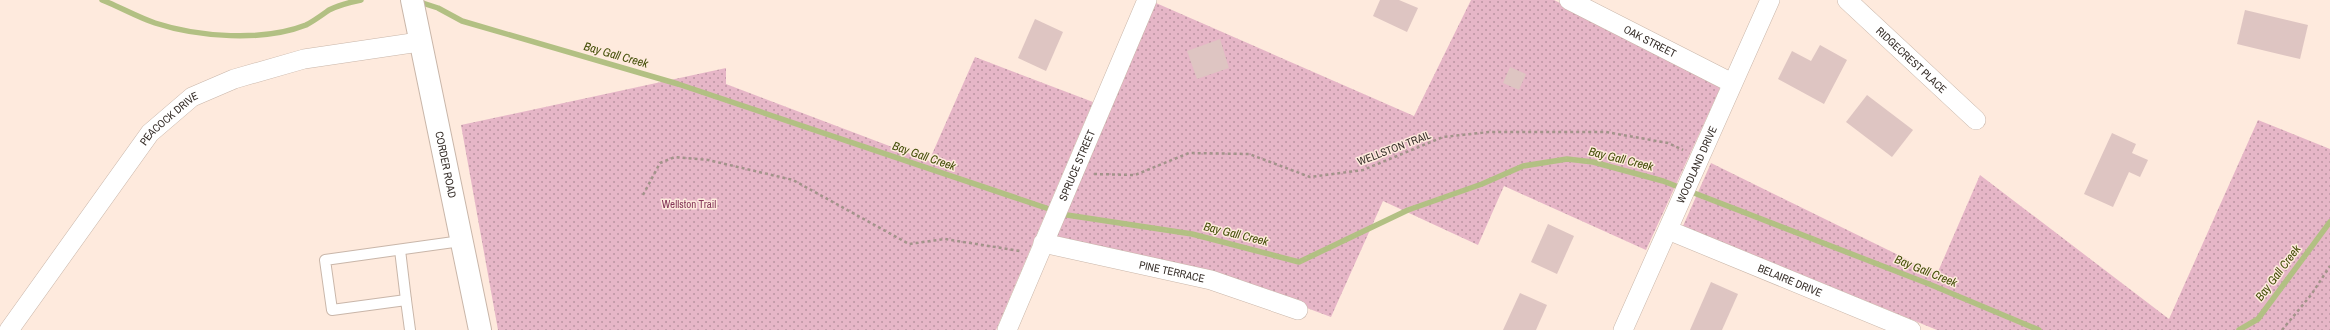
<svg xmlns="http://www.w3.org/2000/svg" width="2330" height="330" font-family="'Archivo Narrow',sans-serif">
<style>
.park{fill:url(#park-dots)}
.lines{fill:none;stroke-linecap:round;stroke-linejoin:round}
.stream{stroke:#b2c083;stroke-width:5.5}
.building{fill:#dec5c2}
.lane-casing{stroke:#c9b6a9;stroke-width:12}
.street-casing{stroke:#c9b6a9;stroke-width:20}
.secondary-casing{stroke:#c9b6a9;stroke-width:24}
.path{stroke:#a2938a;stroke-width:2.5;stroke-dasharray:3 3;stroke-linecap:butt}
.lane{stroke:#fff;stroke-width:10}
.street{stroke:#fff;stroke-width:19}
.secondary{stroke:#fff;stroke-width:22}
.labels{text-anchor:middle;stroke-width:3;stroke-linejoin:round;paint-order:stroke}
.street-label{font-size:11px;fill:#372f2a;stroke:#feeadd}
.park-label{font-size:11px;fill:#833557;stroke:#feeadd}
.water-label{font-size:12px;font-style:italic;fill:#444f08;stroke:#feeadd}
</style>
<defs>
<pattern id="park-dots" width="8" height="8" patternUnits="userSpaceOnUse"><rect width="8" height="8" fill="#e6b6c7"/><path d="M2 2h.1M6 6h.1" fill="none" stroke="#bb94a2" stroke-width="1.8" stroke-linecap="round"/></pattern>
</defs>
<rect width="100%" height="100%" fill="#feeadd"/>
<g class="park">
<polygon points="1471,0 1554,0 1722,84 1646,250 1504,186 1478,245 1383,201 1331,317 1208,271 1051,240 1156,3 1414,116"/>
<polygon points="975,57 1093,102 996,330 498,330 461,125 726,68 726,84 929,161"/>
<polygon points="2258,120 2330,149 2330,330 1937,330 1683,226 1711,163 1937,274 1980,175 2169,319"/>
</g>
<g class="lines">
<g class="stream">
<path d="M102,0C120,7 137,17 155,23C198,37 263,42 306,25C314,21 322,15 329,10C339,5 351,2 361,0"/>
<polyline points="416,1 438,8 462,21 678,84 1067,215 1192,234 1299,262 1408,210 1482,184 1523,166 1567,159 1593,162 1663,181 1929,284 2039,330"/>
<polyline points="2239,330 2258,319 2330,222"/>
</g>
</g>
<g class="building">
<polygon points="1380,0 1399,0 1418,8 1407,32 1373,16"/>
<polygon points="2245,10 2308,25 2300,59 2237,44"/>
<polygon points="1035,19 1063,32 1046,71 1018,58"/>
<polygon points="1220,39 1229,68 1197,79 1187,51"/>
<polygon points="1820,45 1847,60 1824,104 1778,79 1792,51 1811,61"/>
<polygon points="1510,67 1526,74 1519,90 1503,83"/>
<polygon points="1867,95 1913,130 1892,157 1846,122"/>
<polygon points="2112,133 2136,144 2132,153 2148,160 2140,177 2129,172 2113,207 2084,194"/>
<polygon points="1548,224 1574,236 1557,274 1531,262"/>
<polygon points="1711,282 1738,294 1722,330 1690,330"/>
<polygon points="1520,293 1547,305 1536,330 1503,330"/>
</g>
<g class="lines">
<g class="lane-casing">
<g id="lane">
<polyline points="400,250 406,300"/>
<polyline points="410,330 406,300 332,310 325,260 461,241"/>
</g>
</g>
<g class="street-casing">
<g id="street">
<path id="s1" d="M1569,0L1732,83"/>
<path id="s2" d="M1847,0L1976,120"/>
<path id="s3" d="M1668,230L1911,330"/>
<path id="s4" d="M1043,243L1211,280L1298,310"/>
<path id="s5" d="M9,330L150,133L192,97L234,79L304,59L419,42"/>
<path id="s6" d="M1007,330L1147,0"/>
<path id="s7" d="M1623,330L1770,0"/>
</g>
</g>
<g class="secondary-casing">
<g id="secondary">
<path id="s8" d="M412,0L480,330"/>
</g>
</g>
<g class="path">
<polyline points="1094,174 1135,175 1189,153 1249,154 1310,177 1363,170 1443,137 1489,132 1606,132 1668,143 1683,150"/>
<polyline points="643,195 660,163 675,157 708,160 793,180 909,244 945,239 1020,251"/>
<polyline points="2282,330 2311,295 2330,266"/>
</g>
<use href="#lane" class="lane"/>
<use href="#street" class="street"/>
<use href="#secondary" class="secondary"/>
</g>
<g class="labels">
<g class="street-label">
<text dy="4" stroke="none"><textPath href="#s1" startOffset="91">OAK STREET</textPath></text>
<text dy="4" stroke="none"><textPath href="#s2" startOffset="88">RIDGECREST PLACE</textPath></text>
<text dy="4" stroke="none"><textPath href="#s5" startOffset="266">PEACOCK DRIVE</textPath></text>
<text transform="translate(1394 148) rotate(-21)" y="4">WELLSTON TRAIL</text>
<text dy="4" stroke="none"><textPath href="#s8" startOffset="168">CORDER ROAD</textPath></text>
<text dy="4" stroke="none"><textPath href="#s6" startOffset="179">SPRUCE STREET</textPath></text>
<text dy="4" stroke="none"><textPath href="#s7" startOffset="181">WOODLAND DRIVE</textPath></text>
<text dy="4" stroke="none"><textPath href="#s4" startOffset="132">PINE TERRACE</textPath></text>
<text dy="4" stroke="none"><textPath href="#s3" startOffset="132">BELAIRE DRIVE</textPath></text>
</g>
<g class="park-label">
<text x="689" y="208">Wellston Trail</text>
</g>
<g class="water-label">
<text transform="translate(616 55) rotate(16)" y="4">Bay Gall Creek</text>
<text transform="translate(924 156) rotate(19)" y="4">Bay Gall Creek</text>
<text transform="translate(1621 159) rotate(14)" y="4">Bay Gall Creek</text>
<text transform="translate(1236 234) rotate(14)" y="4">Bay Gall Creek</text>
<text transform="translate(1926 271) rotate(22)" y="4">Bay Gall Creek</text>
<text transform="translate(2278 273) rotate(-53)" y="4">Bay Gall Creek</text>
</g>
</g>
</svg>
